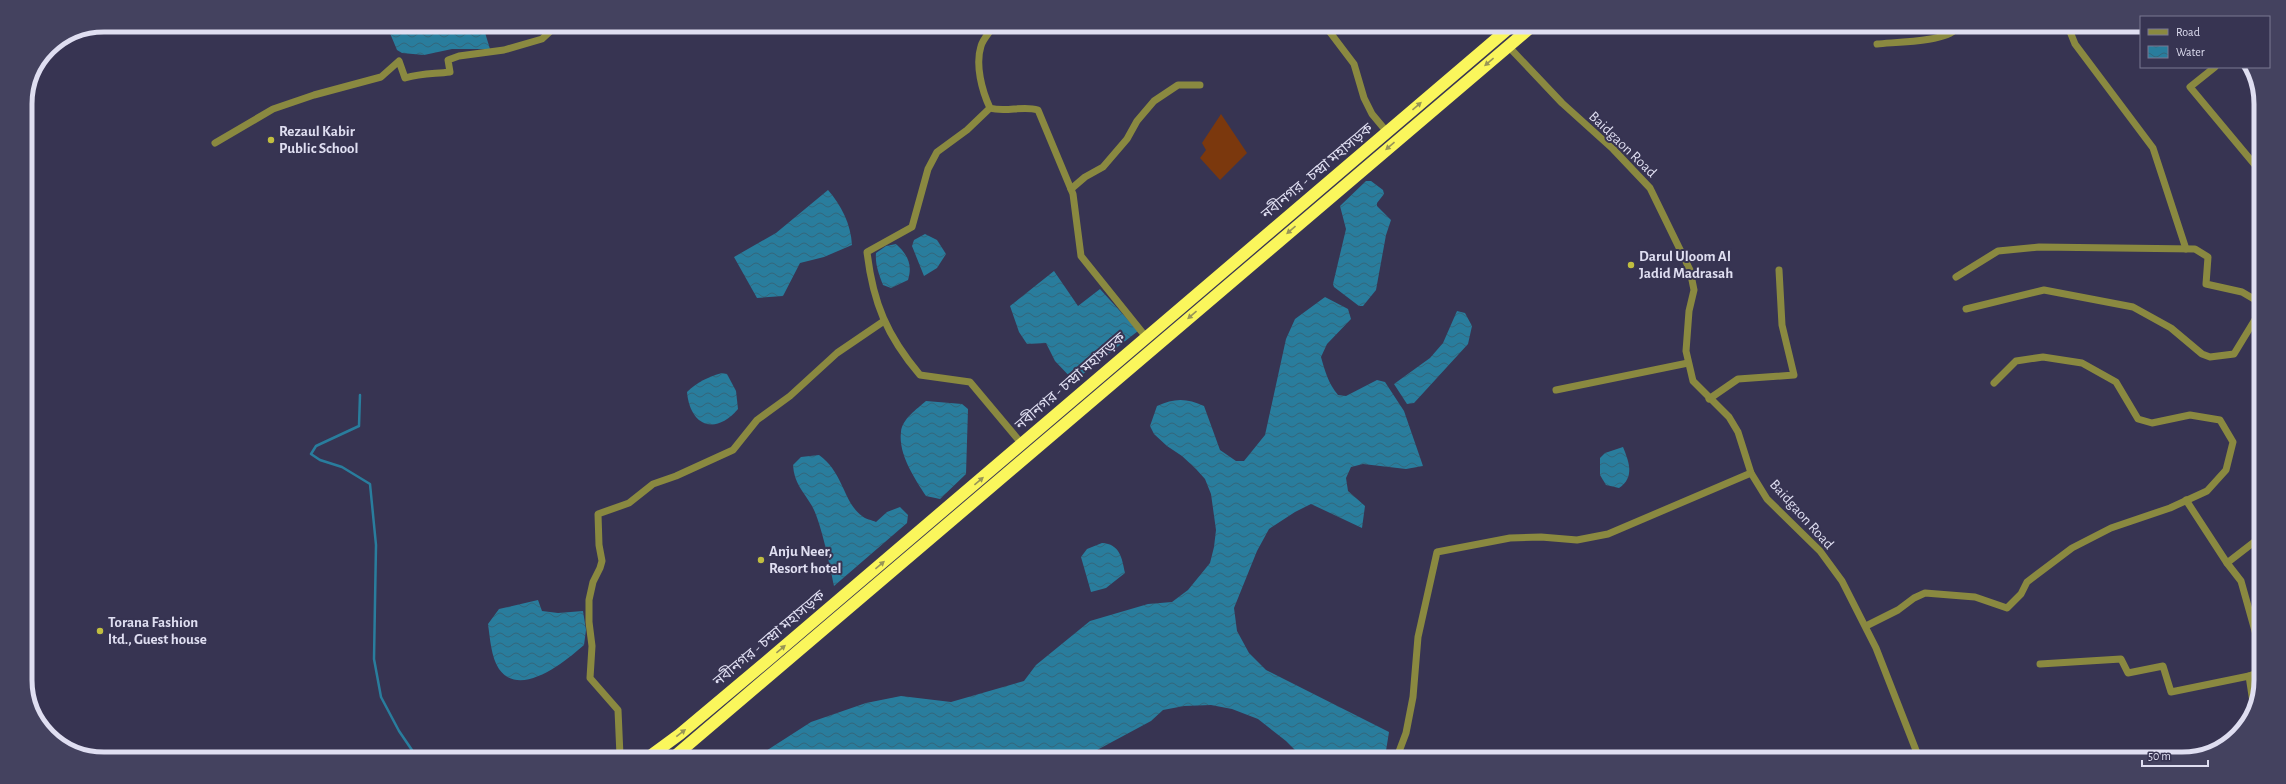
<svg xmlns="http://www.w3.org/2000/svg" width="2286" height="784" font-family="'Alegreya Sans','Noto Sans Bengali',sans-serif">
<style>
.green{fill:#7b380d}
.water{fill:url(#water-waves)}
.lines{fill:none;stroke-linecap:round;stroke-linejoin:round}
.stream{stroke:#297d9d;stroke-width:2.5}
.street{stroke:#8a8940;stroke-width:7}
.highway{stroke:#faf65c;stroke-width:12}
.oneway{fill:#989557}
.poi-dot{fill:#c1be40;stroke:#373452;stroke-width:1.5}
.labels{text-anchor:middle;stroke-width:4;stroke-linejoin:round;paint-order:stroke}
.poi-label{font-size:15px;font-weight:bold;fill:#dfdef1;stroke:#373452;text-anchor:start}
.street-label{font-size:15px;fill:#dfdef1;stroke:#373452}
.rim{fill:none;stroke:#dfdef1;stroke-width:5}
</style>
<defs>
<pattern id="water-waves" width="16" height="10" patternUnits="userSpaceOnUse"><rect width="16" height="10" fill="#297d9d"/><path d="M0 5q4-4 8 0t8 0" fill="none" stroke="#33667b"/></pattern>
</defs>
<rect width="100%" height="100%" fill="#373452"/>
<polygon class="green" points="1221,114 1247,153 1220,180 1200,158 1206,150 1202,143"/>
<g class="water">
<polygon points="387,26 483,26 490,49 452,49 424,55 402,53 397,50"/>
<polygon points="1366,181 1371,181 1383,190 1384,194 1377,203 1377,206 1391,220 1386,235 1376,290 1363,306 1359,306 1334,287 1333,284 1346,229 1340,206"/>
<path d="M828,190C841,205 851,224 852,245L824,257L800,263L783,296L757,298L734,257L776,233Z"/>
<polygon points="925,234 937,240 946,254 937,268 924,276 912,246 914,240"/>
<path d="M896,244C907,254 913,264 908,280L891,288L883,285C879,274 875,265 876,253L886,246Z"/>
<polygon points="1054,271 1078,306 1100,289 1138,331 1074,381 1055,361 1046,343 1027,344 1019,332 1010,306"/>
<path d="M1325,297L1348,309L1351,319L1327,344L1321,357C1325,371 1328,383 1338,395L1346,396L1377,380L1385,382L1404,411L1423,466L1406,469L1363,464L1351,467L1346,478L1348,491L1365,506L1362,528L1311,504L1295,512L1269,529L1257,551L1234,608L1237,631L1249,653L1266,670L1389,732L1385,757H1302L1286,741L1258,719L1232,709L1211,705L1184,706L1163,710L1151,721L1084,757L758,756L811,722L866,703L901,696L951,702L1024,681L1036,665L1090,621L1148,604L1172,602L1188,590L1210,563L1214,547L1216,530L1211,494L1205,479L1196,469L1182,456L1167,446L1154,434L1150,426L1157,406C1174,398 1187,398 1204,406L1220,450L1236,461H1244L1265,435L1286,339L1295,319Z"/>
<polygon points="1457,311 1465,313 1472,326 1468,344 1414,403 1407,404 1394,384 1430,358 1443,343"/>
<path d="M722,373L727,374L736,391L738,409C715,436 690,426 687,392C697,382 708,377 722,373Z"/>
<path d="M926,401L962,404L968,409L966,474L940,499L926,496C915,479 898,454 901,432C902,419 917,409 926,401Z"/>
<path d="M1623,447C1629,462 1635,477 1619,488L1606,485L1600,475V458L1605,453Z"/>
<path d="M819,455C844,473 843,502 862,516C865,519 872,520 876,522L887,512L900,507L908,515L907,523L834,586C830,566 821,522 812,506C803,491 794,483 793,465L801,457Z"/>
<path d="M1102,543C1120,544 1122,558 1125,573L1106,588L1091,592L1081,557L1087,549Z"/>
<path d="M538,600L542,611L558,613L583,611L586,630L584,645C566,661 520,699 499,669C491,657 490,638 488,624L499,609Z"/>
</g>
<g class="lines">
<polyline class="stream" points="360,395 359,426 316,446 311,454 320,460 342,467 370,484 376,545 374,659 381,697 399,731 416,756"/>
<g class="street">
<path d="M993,27C989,33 983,39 981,46C975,65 982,91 990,108C1006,113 1022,105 1038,110L1073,194L1081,256L1146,337"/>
<polyline points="1326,27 1354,64 1364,98 1372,114 1387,132"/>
<polyline points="2069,29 2075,44 2153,148 2186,249"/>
<path d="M1877,44C1895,42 1945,42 1956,29"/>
<polyline points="1508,46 1562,103 1613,149 1650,188 1690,270 1694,290 1689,311 1686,351 1693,381 1729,417 1738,432 1751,473 1767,499 1820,551 1842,581 1876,648 1919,758"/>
<polyline points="2215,67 2190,87 2260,171"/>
<path d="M990,108L967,130L937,152L928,169L912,227L867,252C873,303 887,336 920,375L970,382L1022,444"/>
<path d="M215,143L273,109L314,95L381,77L399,61L405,78C422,73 433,74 450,72L448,60L459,56L504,50L542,39L556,26"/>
<polyline points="1071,189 1085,177 1103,167 1127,139 1137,121 1154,101 1178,85 1200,85"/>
<polyline points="1956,277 1998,251 2039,247 2195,249 2208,257 2206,284 2242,292 2259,302"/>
<polyline points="1966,309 2044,290 2133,307 2171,328 2202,354 2210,357 2234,354 2259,313"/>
<polyline points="1556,390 1688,363"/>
<polyline points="1709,399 1738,379 1794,375 1782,325 1779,270"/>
<polyline points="2186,500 2227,563 2258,539"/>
<polyline points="2227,563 2241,581 2257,638"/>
<polyline points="1866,626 1898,610 1914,598 1925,593 1975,597 2007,608 2021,594 2027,582 2072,548 2111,528 2170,508 2207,491 2226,470 2233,442 2220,420 2190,415 2152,423 2138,419 2116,382 2082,363 2043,357 2016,361 1994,383"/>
<polyline points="2040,664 2121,659 2128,673 2163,666 2171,692 2249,676"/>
<polyline points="2254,709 2249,676 2257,673"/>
<polyline points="620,756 618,710 590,678 592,646 589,622 589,600 593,582 600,568 602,561 599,545 598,514 629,503 653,484 676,476 733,450 757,420 790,396 837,353 884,321"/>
<polyline points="1397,757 1406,733 1413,697 1418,637 1437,552 1510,538 1541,537 1577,540 1608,534 1751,473"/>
</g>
<g class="highway">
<polyline points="650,756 680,734 767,661 1509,28"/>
<polyline points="675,756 1530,28"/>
</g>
</g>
<defs><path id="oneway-solid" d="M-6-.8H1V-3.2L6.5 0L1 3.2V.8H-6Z"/></defs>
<g class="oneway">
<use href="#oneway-solid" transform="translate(1489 62) rotate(140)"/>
<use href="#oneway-solid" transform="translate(1417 106) rotate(-41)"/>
<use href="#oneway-solid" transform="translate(1390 146) rotate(139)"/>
<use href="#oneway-solid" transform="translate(1291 230) rotate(139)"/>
<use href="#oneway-solid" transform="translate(1192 315) rotate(139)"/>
<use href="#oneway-solid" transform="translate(979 481) rotate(-40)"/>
<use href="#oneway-solid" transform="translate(880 565) rotate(-40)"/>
<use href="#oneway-solid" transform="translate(781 649) rotate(-40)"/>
<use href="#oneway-solid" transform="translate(681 733) rotate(-38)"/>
</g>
<g class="poi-dot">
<circle cx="271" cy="140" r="4"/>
<circle cx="1631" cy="265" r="4"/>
<circle cx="761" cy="560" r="4"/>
<circle cx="100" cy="631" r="4"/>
</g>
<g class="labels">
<g class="poi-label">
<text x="279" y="136">Rezaul Kabir<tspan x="279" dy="17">Public School</tspan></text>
<text x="1639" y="261">Darul Uloom Al<tspan x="1639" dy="17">Jadid Madrasah</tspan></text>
<text x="769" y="556">Anju Neer,<tspan x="769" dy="17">Resort hotel</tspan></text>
<text x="108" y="627">Torana Fashion<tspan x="108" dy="17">ltd., Guest house</tspan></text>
</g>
<g class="street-label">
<text transform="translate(1623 144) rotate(44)" y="5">Baidgaon Road</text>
<text transform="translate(1317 171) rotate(-40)" y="5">নবীনগর - চন্দ্রা মহাসড়ক</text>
<text transform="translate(1070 381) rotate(-41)" y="5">নবীনগর - চন্দ্রা মহাসড়ক</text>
<text transform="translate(1802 514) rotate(48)" y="5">Baidgaon Road</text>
<text transform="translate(769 638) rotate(-40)" y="5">নবীনগর - চন্দ্রা মহাসড়ক</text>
</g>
</g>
<path d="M0 0H2286V784H0ZM104 32H2182A72 72 0 0 1 2254 104V680A72 72 0 0 1 2182 752H104A72 72 0 0 1 32 680V104A72 72 0 0 1 104 32Z" fill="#44425f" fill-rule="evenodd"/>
<path class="rim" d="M104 32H2182A72 72 0 0 1 2254 104V680A72 72 0 0 1 2182 752H104A72 72 0 0 1 32 680V104A72 72 0 0 1 104 32Z"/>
<rect x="2140" y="16" width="130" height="52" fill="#373452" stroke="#7a7892"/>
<rect x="2148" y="29" width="20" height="6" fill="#8a8940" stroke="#7a7892"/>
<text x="2176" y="36" font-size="12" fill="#dfdef1">Road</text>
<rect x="2148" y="46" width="20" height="12" fill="url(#water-waves)" stroke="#7a7892"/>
<text x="2176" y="56" font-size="12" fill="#dfdef1">Water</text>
<path d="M2142 760v6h66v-6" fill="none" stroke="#dfdef1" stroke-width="2"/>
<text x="2148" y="760" font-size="12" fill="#dfdef1" stroke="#373452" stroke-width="3" paint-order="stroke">50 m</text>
</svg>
